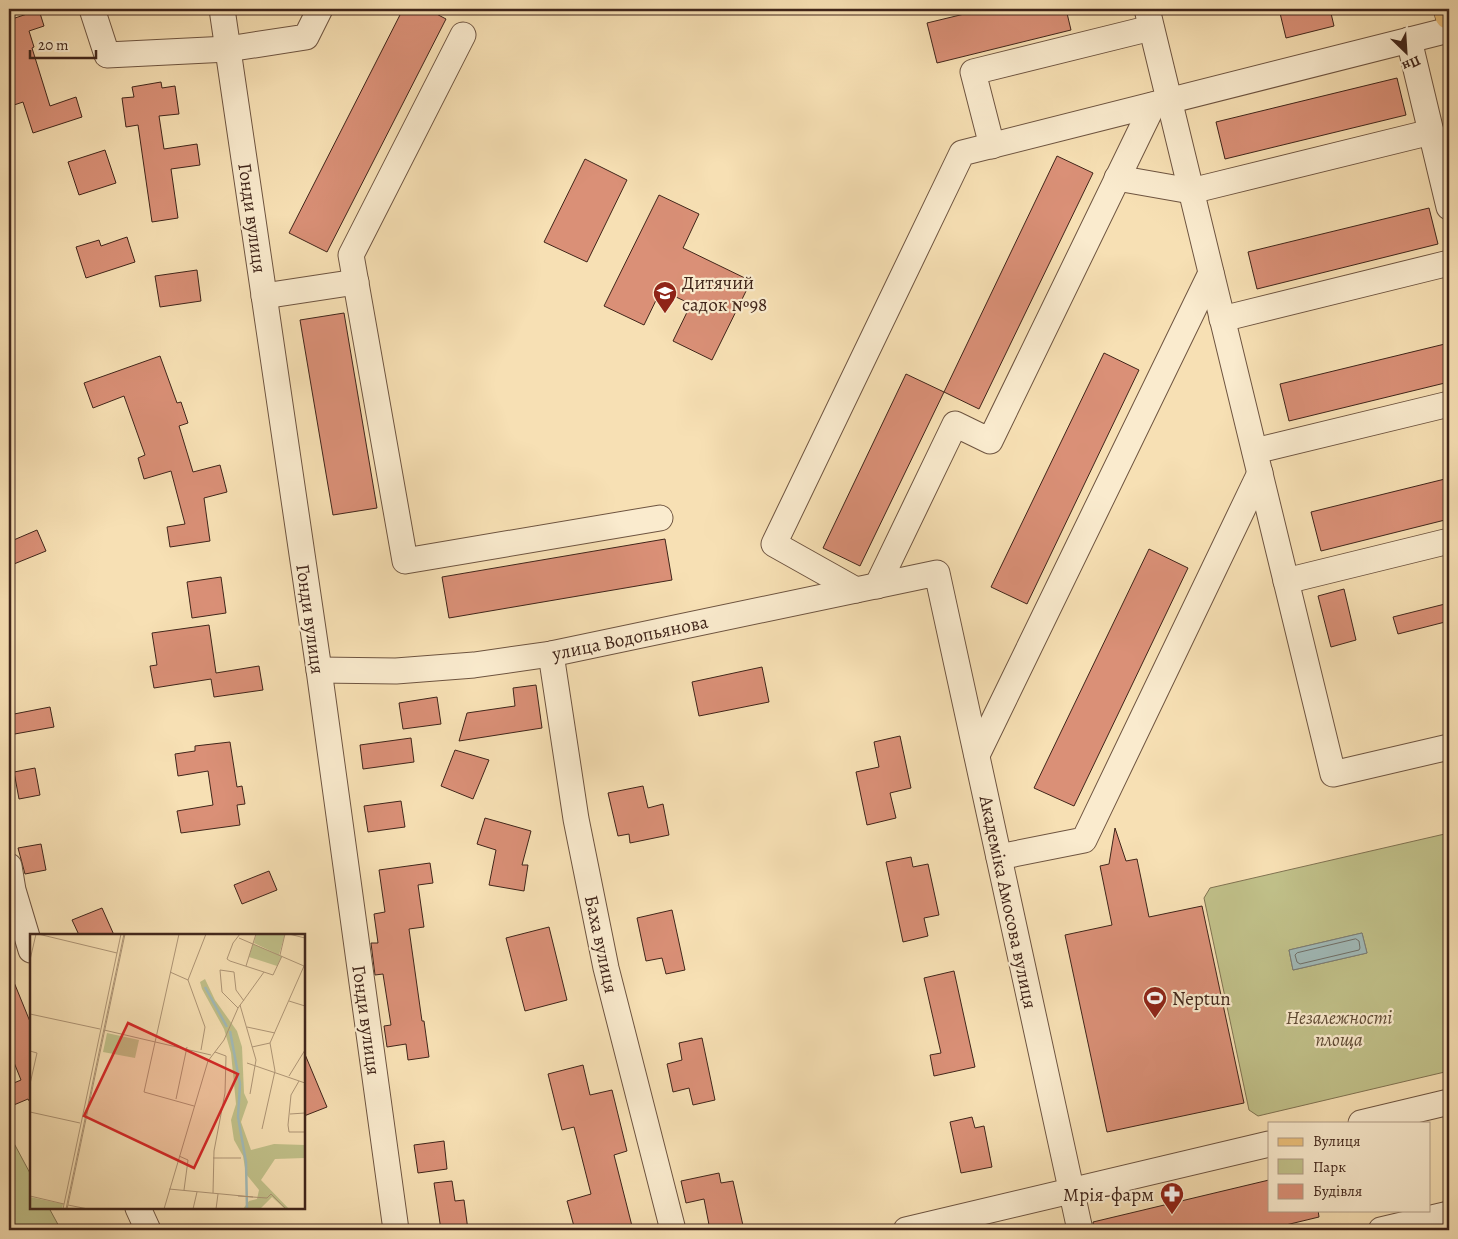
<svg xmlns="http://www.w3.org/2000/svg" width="1458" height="1239" font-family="Alegreya,serif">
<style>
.green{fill:#c1c18a;stroke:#807352;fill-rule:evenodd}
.water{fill:#a1bab8;stroke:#7a7e79}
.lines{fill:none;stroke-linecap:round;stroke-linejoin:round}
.shore{stroke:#707069;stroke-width:1}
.building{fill:#da9077;stroke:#40251a}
.minor-casing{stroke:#6e5440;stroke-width:27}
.major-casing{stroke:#40251a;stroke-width:29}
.minor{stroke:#faebce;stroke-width:25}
.major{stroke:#ecc07a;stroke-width:28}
.labels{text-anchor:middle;stroke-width:4.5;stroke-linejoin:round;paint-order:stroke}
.street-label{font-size:19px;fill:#40251a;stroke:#faebce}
.poi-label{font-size:19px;fill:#40251a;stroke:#faebce;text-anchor:start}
.park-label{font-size:19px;font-style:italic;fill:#604c36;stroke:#faebce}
.inset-river{fill:none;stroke:#a1bab8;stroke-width:2.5}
.inset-road{fill:none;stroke:#ae9576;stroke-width:1}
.view{fill:#d62828;fill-opacity:0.15;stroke:#d62828;stroke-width:2.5}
.inset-edge{fill:none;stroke:#40251a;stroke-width:2.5}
</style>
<rect width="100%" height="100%" fill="#f7e0b4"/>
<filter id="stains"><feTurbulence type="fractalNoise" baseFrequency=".004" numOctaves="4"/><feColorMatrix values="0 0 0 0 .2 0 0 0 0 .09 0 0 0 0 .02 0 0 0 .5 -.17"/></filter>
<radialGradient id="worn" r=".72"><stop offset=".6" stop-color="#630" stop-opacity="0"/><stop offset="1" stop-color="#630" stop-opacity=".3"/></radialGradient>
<g class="green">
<path d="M1449,833V1071L1258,1116L1249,1110L1204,898L1210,888ZM1362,933L1367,953L1293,970L1289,950Z"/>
<polygon points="9,1134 31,1175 31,1208 49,1208 61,1230 9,1230"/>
</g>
<polygon class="water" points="1362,933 1367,953 1293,970 1289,950"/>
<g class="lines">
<polygon class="shore" points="1356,939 1359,941 1360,948 1359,950 1300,964 1297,962 1295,955 1297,953"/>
</g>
<g class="building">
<polygon points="403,9 427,9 446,19 327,252 289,233"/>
<polygon points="985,9 1066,9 1071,30 937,63 927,23"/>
<polygon points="1279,9 1330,9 1334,26 1286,38"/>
<polygon points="39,10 44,26 29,31 34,47 32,48 50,106 76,97 82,117 33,133 23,102 14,105 9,89 9,20"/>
<polygon points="1397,78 1406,115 1225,159 1216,122"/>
<polygon points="161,82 162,88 175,86 179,114 159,116 164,149 197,144 200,165 171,169 178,218 152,222 138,125 126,127 122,98 134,97 132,87"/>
<polygon points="105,150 116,183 79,195 68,162"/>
<polygon points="1057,156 1093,173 979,409 944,392"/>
<polygon points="585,159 627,180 587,262 544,242"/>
<polygon points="659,195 699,214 683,248 751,281 712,360 673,341 691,304 661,290 644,325 604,306"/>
<polygon points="1429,208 1438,244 1257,289 1248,252"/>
<polygon points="127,237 135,262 86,278 76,247 99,240 101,246"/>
<polygon points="197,270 201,301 160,307 155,276"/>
<polygon points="344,313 377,508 333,515 300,320"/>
<polygon points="1449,343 1449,382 1289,421 1280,384"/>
<polygon points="1104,353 1139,370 1027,604 991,587"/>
<polygon points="160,356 177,403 181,402 188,423 179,426 193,472 220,465 227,492 204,498 210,541 170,547 167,527 185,524 171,471 144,479 138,458 145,455 124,396 93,408 84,383"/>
<polygon points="906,374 944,392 860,566 823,548"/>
<polygon points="1449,478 1449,519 1321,551 1311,512"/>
<polygon points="37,530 46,551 9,566 9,542"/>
<polygon points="665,539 672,580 449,618 442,577"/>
<polygon points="1149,549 1188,568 1074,806 1034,788"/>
<polygon points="221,577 226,613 192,618 187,582"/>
<polygon points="1344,589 1356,640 1331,647 1318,596"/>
<polygon points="1449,603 1449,621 1398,634 1393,617"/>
<polygon points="209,625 216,673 259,666 263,690 214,697 211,679 154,688 150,666 157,665 152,633"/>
<polygon points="762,667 769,702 699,716 692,682"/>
<polygon points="536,685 542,728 459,741 467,713 515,706 513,688"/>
<polygon points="437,697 441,724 403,729 399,703"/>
<polygon points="50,707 54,727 9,735 9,715"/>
<polygon points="900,736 911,788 890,793 896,818 867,825 856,772 879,767 874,742"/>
<polygon points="411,738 414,762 363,769 360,745"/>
<polygon points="230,742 237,787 242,786 245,804 237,805 240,825 181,833 177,811 213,805 208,771 178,776 175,754 195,751 195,746"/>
<polygon points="455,750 489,760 473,799 441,786"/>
<polygon points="35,768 40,795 19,799 14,772"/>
<polygon points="643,786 648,808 663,804 669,835 630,843 629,834 618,836 608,793"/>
<polygon points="401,801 405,827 368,832 364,806"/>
<polygon points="485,818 531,831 522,865 528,865 524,891 489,885 496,850 477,844"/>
<polygon points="1115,828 1126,861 1137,859 1149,917 1202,906 1244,1103 1107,1132 1065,935 1112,925 1100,866 1109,864"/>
<polygon points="41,844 46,870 25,874 18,848"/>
<polygon points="911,857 913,867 928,864 939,915 924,918 928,936 903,942 886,862"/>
<polygon points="430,863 433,883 418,885 424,927 409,929 422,1021 424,1021 429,1057 408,1060 406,1044 387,1047 384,1026 391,1025 383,974 375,975 371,943 378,943 374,914 385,912 379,870"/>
<polygon points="269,871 277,890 242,904 234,885"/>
<polygon points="102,908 114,935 79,935 72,920"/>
<polygon points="672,910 685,970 666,974 662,958 646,961 637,918"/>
<polygon points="549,927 567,1000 525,1011 506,938"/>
<polygon points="9,970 31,1024 31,1104 28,1099 9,1107 9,1085 21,1080 9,1050"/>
<polygon points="954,971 975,1067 934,1076 930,1055 941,1053 924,978"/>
<polygon points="702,1038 715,1100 693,1105 689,1088 673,1092 667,1064 682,1060 679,1043"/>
<polygon points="304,1052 327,1107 304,1116"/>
<polygon points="583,1065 590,1095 612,1090 627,1151 614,1155 633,1230 575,1230 567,1201 591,1194 574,1127 562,1130 548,1074"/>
<polygon points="972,1117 975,1128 984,1126 992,1167 961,1173 950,1122"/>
<polygon points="444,1141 447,1169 418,1173 414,1145"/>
<polygon points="719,1173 721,1183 733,1181 744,1230 710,1230 704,1199 686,1203 681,1181"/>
<polygon points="1269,1180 1269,1210 1318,1210 1319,1217 1265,1230 1094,1230 1093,1222"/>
<polygon points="452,1181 455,1201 464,1200 468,1230 441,1230 434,1183"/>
</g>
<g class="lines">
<g class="minor-casing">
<g id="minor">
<polyline points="92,9 107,55 228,49 306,37 320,9"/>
<polyline points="222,9 319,670 396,1230"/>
<polyline points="1147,9 1333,774 1449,747"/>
<polyline points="463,35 351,255 405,561 660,518"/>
<polyline points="1409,40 1449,207"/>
<polyline points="992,146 973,72 1151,28"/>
<polyline points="1117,178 1191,191 1431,132"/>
<polyline points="264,296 356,282"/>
<polyline points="1222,319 1449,263"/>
<polyline points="1255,451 1449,404"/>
<polyline points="1286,581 1449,541"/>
<polyline points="877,586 955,424 990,441 1153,105"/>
<polyline points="856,590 774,544 962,153 1449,30"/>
<polyline points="551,654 576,819 606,968 673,1230"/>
<polyline points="319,670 396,671 474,665 551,654 937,573 1080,1230"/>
<polyline points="977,755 1211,273"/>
<polyline points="999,857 1084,840 1260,473"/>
<polyline points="9,866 13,890 31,950"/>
<polyline points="1361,1123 1449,1102"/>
<polyline points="138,1208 148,1230"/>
<polyline points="906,1230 1269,1144"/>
<polyline points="1381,1230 1449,1214"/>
</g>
</g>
<g class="major-casing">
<polyline id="major" points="1448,9 1449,15"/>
</g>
<use href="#minor" class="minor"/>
<use href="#major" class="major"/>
</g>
<defs>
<g id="school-pin" transform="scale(1.25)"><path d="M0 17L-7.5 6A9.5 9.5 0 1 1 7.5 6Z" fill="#8f2418" stroke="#faebce"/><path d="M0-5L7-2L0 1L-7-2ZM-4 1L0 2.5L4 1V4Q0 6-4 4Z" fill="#fff"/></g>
<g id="stadium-pin" transform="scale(1.25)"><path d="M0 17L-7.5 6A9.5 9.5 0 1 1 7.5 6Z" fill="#8f2418" stroke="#faebce"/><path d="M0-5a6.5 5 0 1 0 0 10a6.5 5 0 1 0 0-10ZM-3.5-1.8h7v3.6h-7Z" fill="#fff"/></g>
<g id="pharmacy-pin" transform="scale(1.25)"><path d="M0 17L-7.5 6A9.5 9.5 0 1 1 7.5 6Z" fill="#8f2418" stroke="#faebce"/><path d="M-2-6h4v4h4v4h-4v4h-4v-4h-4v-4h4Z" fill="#fff"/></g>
</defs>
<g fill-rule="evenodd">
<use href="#school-pin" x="665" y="293"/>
<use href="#stadium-pin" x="1155" y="998"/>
<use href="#pharmacy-pin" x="1172" y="1194"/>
</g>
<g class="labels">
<g class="street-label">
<text transform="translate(253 218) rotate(82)" y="7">Гонди вулиця</text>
<text transform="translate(311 619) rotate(82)" y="7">Гонди вулиця</text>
<text transform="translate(630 637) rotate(-12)" y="7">улица Водопьянова</text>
<text transform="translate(1009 902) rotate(78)" y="7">Академіка Амосова вулиця</text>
<text transform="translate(602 944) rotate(78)" y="7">Баха вулиця</text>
<text transform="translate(367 1020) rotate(82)" y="7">Гонди вулиця</text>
</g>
<g class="poi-label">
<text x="682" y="289">Дитячий<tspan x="682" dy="22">садок №98</tspan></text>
<text x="1172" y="1005">Neptun</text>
<text x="1154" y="1201" text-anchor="end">Мрія-фарм</text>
</g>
<g class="park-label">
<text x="1339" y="1024">Незалежності<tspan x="1339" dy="22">площа</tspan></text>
</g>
</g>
<g transform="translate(30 934)">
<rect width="275" height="275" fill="#f7e0b4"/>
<path d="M226,0H255L249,21L224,9ZM223,10L252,22L247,32L219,23ZM175,45L185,66L207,97L212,113L214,159L218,168L211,188L221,216L244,210L275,211V224L245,225L231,246L259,275H255L242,263L230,275H213L219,267L227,265L229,256L216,240L213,222L204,206L201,186L206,170L201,119L194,95L172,55L170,48ZM77,99L109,106L105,124L73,118ZM0,263L33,270L32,275H0Z" fill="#c1c18a"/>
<path class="inset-river" d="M175,53L197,93M200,97L210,150L208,183L216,228L217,275"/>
<path class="inset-road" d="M8,0L87,19M149,0L114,158L164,172M210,0L203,9L197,25L200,27L243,41L252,22M259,0L275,4M209,4L274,32M250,21L255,0M0,26L6,0M216,32L226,0M140,38L158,46M158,46L175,93L171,116M158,46L176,0M259,67L275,72M210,71L226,126L220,160M208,74L192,58L190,36L204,38L206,56L214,67M0,80L70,95M217,93L245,99M74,96L181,121M222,113L240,109M0,117L7,119L0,150M217,129L275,149M259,142L275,116M269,147L261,161L258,191L259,198H275M146,165L157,113M0,178L50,189M260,180L275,179M232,195L245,137L240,109L274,32M149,222L158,226L154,256M183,224H211M139,255L223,263M183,259L184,217L195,159L196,122L185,118M0,262L34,270M208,262L237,264L241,260L256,275M38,271L58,275M33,275L91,0M36,275L94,0M37,275L95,0M134,275L178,127L194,106L208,74L234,38M163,275L167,258M186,275L188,260"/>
<path class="view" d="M98,89L208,140L164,234L54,182Z"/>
<rect width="275" height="275" class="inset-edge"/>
</g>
<rect width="1458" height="1239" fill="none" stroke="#f7e0b4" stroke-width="30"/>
<rect x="10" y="10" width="1438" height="1219" fill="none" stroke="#40251a" stroke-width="2.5"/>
<rect x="15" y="15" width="1428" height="1209" fill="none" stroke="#40251a"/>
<rect x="1268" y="1122" width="162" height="90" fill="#faebce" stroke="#b09c86"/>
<rect x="1278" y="1138" width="25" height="8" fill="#ecc07a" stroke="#b09c86"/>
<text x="1313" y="1146" font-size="15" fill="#40251a">Вулиця</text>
<rect x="1278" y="1159" width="25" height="15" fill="#c1c18a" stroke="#b09c86"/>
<text x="1313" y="1172" font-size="15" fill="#40251a">Парк</text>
<rect x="1278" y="1184" width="25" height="15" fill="#da9077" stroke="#b09c86"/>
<text x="1313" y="1196" font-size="15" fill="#40251a">Будівля</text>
<g transform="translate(1406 52) rotate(155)" stroke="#faebce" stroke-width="4" paint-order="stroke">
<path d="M0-4L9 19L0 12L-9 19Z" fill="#40251a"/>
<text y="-8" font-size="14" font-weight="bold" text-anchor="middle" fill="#40251a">Пн</text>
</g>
<path d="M30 50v8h66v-8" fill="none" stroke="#40251a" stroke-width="2.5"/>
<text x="38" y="50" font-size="15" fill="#40251a" stroke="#faebce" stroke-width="4" paint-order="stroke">20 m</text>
<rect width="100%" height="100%" filter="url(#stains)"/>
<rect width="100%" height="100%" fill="url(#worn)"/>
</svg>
